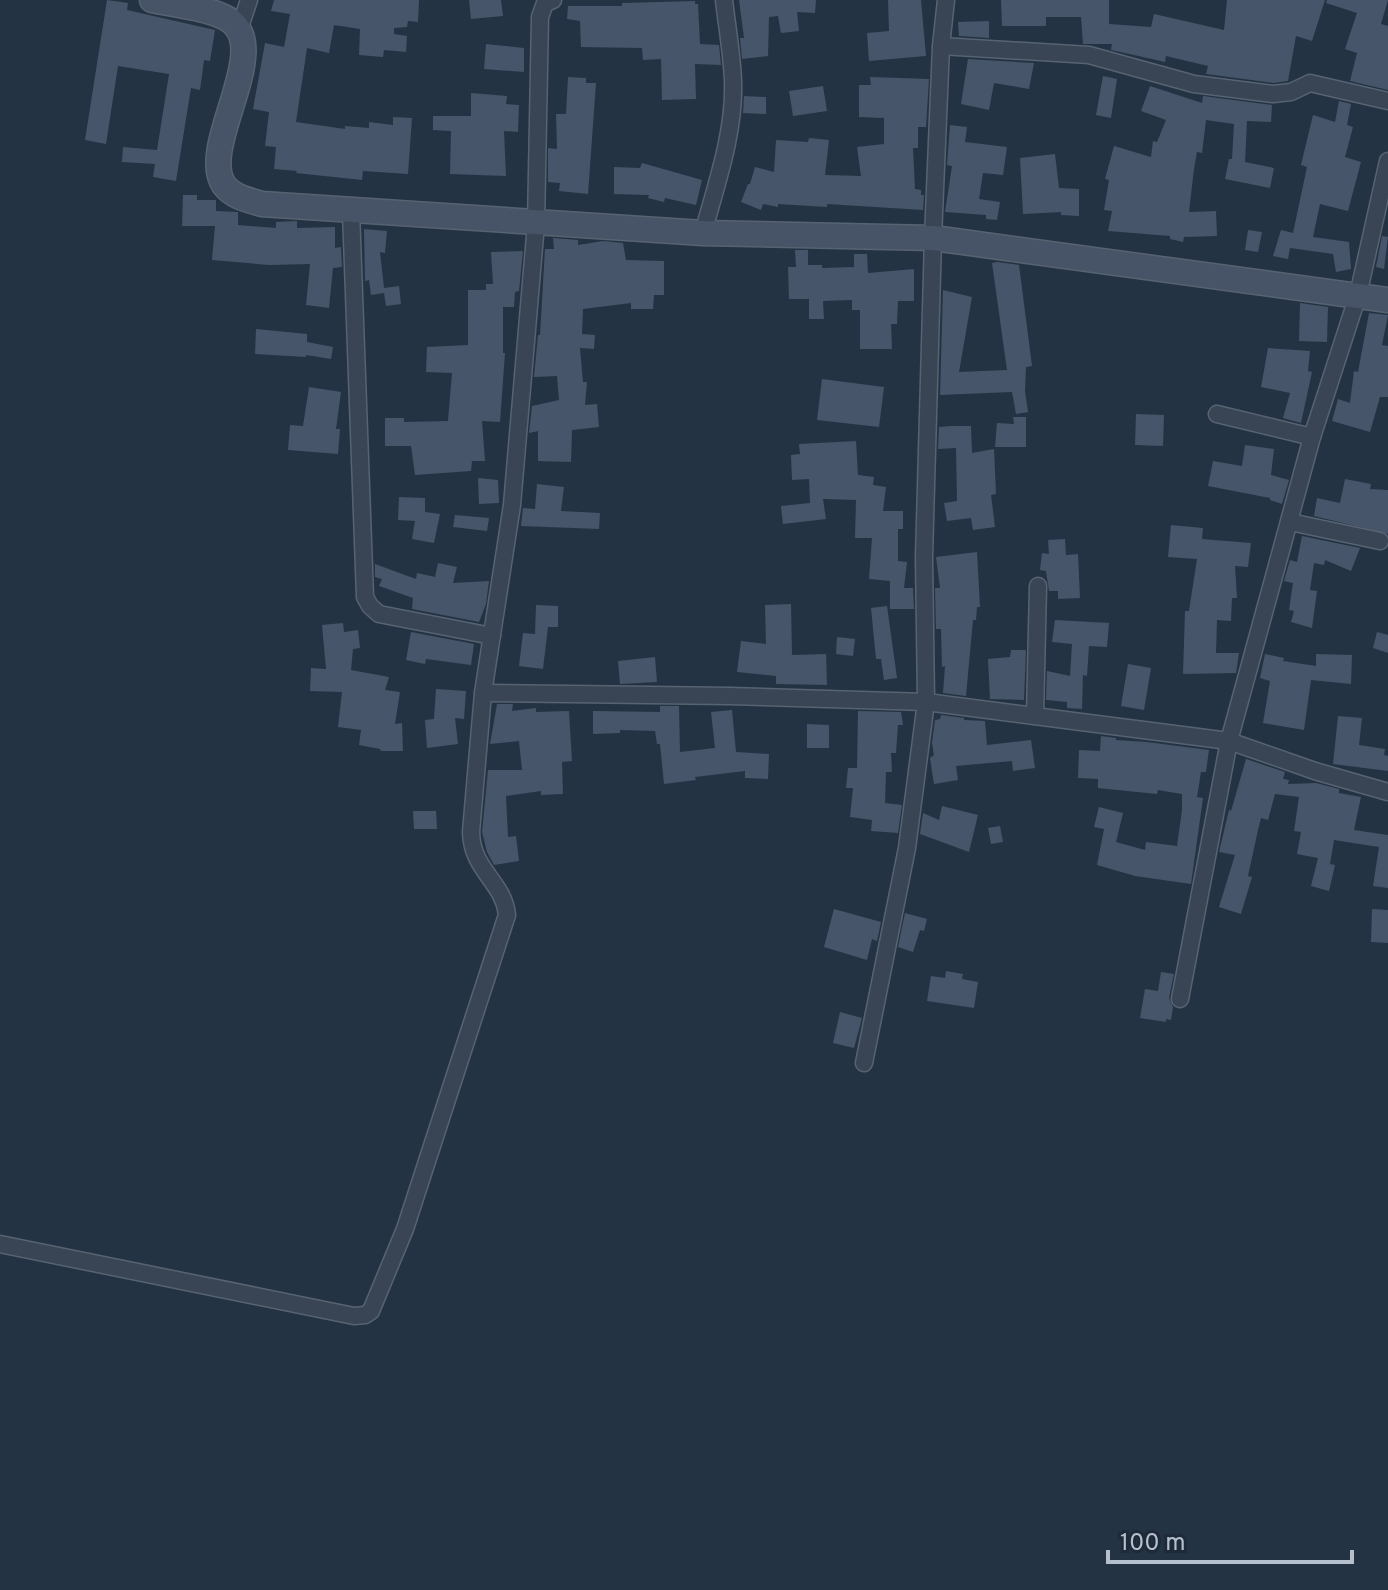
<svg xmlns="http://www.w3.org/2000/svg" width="1388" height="1590" font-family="Overpass,sans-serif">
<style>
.building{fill:#465569}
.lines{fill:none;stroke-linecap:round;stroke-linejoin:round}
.street-casing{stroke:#576371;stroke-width:19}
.secondary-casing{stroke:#576371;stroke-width:27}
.street{stroke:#394554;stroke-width:16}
.secondary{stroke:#475467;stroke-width:24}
</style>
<rect width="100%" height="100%" fill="#243344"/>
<g class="building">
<polygon points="107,0 128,3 127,10 215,30 210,61 204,60 200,90 191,88 176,181 153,177 155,164 122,162 123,147 157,150 169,74 118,66 106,144 85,140"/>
<polygon points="274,0 419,0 418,22 408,21 407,27 394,28 394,34 407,36 406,52 384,50 383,57 359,55 360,29 334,25 329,53 307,48 296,122 345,129 345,126 369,128 369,122 393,125 393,117 412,118 408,174 363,171 362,180 296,173 297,171 274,169 276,147 265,146 269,112 253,109 265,43 284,47 290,14 271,11"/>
<polygon points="469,0 501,0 503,16 471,19"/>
<polygon points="739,0 816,0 815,13 797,12 799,31 781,33 778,16 769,17 768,56 742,59 740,38 744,38"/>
<polygon points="888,0 921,0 926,56 869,61 867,33 889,31"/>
<polygon points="1001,0 1109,0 1109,24 1151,27 1154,14 1224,30 1227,0 1325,0 1312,41 1296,36 1288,81 1273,83 1206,74 1208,66 1166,56 1165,62 1125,53 1111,50 1112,44 1083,44 1081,17 1046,17 1046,26 1002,26"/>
<polygon points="1327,0 1388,0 1381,24 1388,26 1388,90 1350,81 1357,53 1345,49 1357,13 1326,3"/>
<polygon points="695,1 695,4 698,4 700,44 719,45 721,65 695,64 696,99 662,100 661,59 643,60 642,48 581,47 580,21 567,19 568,6 622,6 622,3"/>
<polygon points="989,21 989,38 959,36 958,22"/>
<polygon points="486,44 524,48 524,72 484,69"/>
<polygon points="968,59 1034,63 1029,89 994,83 989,110 961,104"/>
<polygon points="1103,76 1117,79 1111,118 1096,115"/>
<polygon points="568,77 586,78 586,83 596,83 588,194 559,191 560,183 548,182 548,148 557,149 556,114 566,114"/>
<polygon points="870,77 929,79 926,127 918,127 918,148 913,148 915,189 921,190 921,195 924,195 923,210 827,204 827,207 778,204 778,207 763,204 761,210 741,202 748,184 750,184 755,167 774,172 776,140 808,142 809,138 829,140 825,175 861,176 857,147 884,144 884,118 859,117 859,85 871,85"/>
<polygon points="823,86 827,111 793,116 789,91"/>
<polygon points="1150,86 1202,103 1203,96 1272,105 1271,122 1247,121 1245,162 1274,168 1270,188 1225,179 1229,159 1232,159 1234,124 1206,120 1202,153 1197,152 1194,169 1189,212 1216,211 1217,236 1184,237 1183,242 1170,239 1170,236 1108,231 1112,211 1104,210 1109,180 1105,179 1114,146 1151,157 1153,141 1157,142 1166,120 1141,111"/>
<polygon points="471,93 507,96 506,104 519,105 518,132 504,131 506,176 450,174 451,131 433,130 433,116 471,116"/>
<polygon points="744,96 766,97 766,114 743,113"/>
<polygon points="1339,101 1351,104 1347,125 1353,127 1345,157 1361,162 1348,211 1320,204 1313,237 1349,242 1351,269 1336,272 1333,254 1290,248 1288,259 1273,256 1281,230 1293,233 1307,167 1301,165 1313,115 1335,122"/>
<polygon points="950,125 967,127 965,142 1007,147 1003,175 983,173 979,199 1000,202 997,220 986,219 986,215 945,212 952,166 947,165"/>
<polygon points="1055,154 1059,188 1079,189 1079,216 1061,215 1061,212 1023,214 1020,158"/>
<polygon points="642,163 702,180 696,205 665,198 664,202 648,198 649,195 614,194 614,167 640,168"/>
<polygon points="183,195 197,195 197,200 216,200 216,211 238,212 238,225 276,228 276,222 297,221 297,228 335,227 335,248 341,247 342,267 333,268 329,308 306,305 310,264 269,265 212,260 215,226 182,226"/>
<polygon points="364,229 387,231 385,253 380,252 384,288 399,286 401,304 386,306 384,293 371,295 369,280 365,281"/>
<polygon points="1248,230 1262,232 1258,252 1245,250"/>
<polygon points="1382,236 1388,237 1384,269 1376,267"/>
<polygon points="553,238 578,240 578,245 603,241 623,243 626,260 664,261 664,295 654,295 653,309 631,309 631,303 583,309 582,334 595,335 594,349 580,348 583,382 587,382 585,405 597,404 599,427 572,430 571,462 538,461 538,431 529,433 532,406 559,400 557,376 534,377 538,335 540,335 545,249 554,249"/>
<polygon points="795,250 808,250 808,265 822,265 822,268 854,267 854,254 867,254 868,273 914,269 914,301 898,301 897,324 891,324 892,349 860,349 860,310 852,310 852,300 823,301 824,319 809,319 809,299 789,299 788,267 796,267"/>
<polygon points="523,251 519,291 515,292 514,307 503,307 503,353 505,353 500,422 482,421 485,461 472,461 471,471 415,475 411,446 385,446 385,418 404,418 404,422 448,421 452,373 426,372 427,347 468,345 468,290 486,290 486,284 493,284 491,252"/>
<polygon points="997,262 1019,265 1032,366 1026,367 1025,391 1028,412 1016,414 1012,392 940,395 943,290 972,297 959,372 1007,370 992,263"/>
<polygon points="1300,303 1328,307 1327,342 1299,341"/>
<polygon points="1369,313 1388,315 1382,345 1388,346 1388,397 1380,397 1370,432 1332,421 1338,399 1350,403 1354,371 1358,372"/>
<polygon points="256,329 307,334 307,342 333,347 331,359 306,355 306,357 255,354"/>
<polygon points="1268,348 1310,351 1308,371 1312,372 1301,423 1283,418 1290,393 1261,387"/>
<polygon points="822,379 884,387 879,427 817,420"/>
<polygon points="309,387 341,392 336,429 340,429 338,454 288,450 290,425 303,426"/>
<polygon points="1136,414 1164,415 1163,446 1135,445"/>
<polygon points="1013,417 1026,417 1026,447 995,447 997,423 1014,424"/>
<polygon points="952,426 971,426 972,453 994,449 996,494 991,495 995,527 973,530 971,518 947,521 944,503 957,501 956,448 938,449 939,427"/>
<polygon points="856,441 858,475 874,477 873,485 886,487 883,511 903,511 903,529 898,529 898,561 907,562 904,588 913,588 914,609 890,609 890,581 869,579 872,538 855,538 856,500 823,499 826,519 783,524 781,506 810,503 809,479 792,480 791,455 800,454 799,444"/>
<polygon points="1245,445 1274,449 1271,475 1289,480 1282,504 1270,500 1270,498 1208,486 1213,461 1242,466"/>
<polygon points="478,478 498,480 499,503 479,504"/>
<polygon points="1345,479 1371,484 1370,489 1388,490 1388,534 1314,516 1317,498 1340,503"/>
<polygon points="537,484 564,487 561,511 600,513 599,529 521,526 523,508 535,509"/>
<polygon points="399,497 425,498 425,512 440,514 434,543 412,539 415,521 398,520"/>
<polygon points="455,515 489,518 487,531 453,527"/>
<polygon points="1171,525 1203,528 1202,539 1251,543 1248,567 1235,566 1237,598 1232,598 1231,621 1217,620 1216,653 1239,653 1236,673 1183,674 1185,611 1189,611 1197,559 1168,557"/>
<polygon points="1302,536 1360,548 1351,571 1325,560 1324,565 1314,563 1310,590 1317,591 1312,628 1291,622 1294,611 1289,610 1293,583 1284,581 1290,560 1297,562"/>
<polygon points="1065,539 1066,555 1078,554 1080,598 1058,599 1058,591 1049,591 1046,571 1040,570 1042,553 1049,554 1048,540"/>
<polygon points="977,552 980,607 977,607 976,620 973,620 966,696 943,693 945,666 942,667 941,629 936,629 935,588 940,588 936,557"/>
<polygon points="438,563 457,567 453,583 489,581 486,604 479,622 412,609 413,598 379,586 382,579 375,577 375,564 416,579 417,573 435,577"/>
<polygon points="791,604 792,655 826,654 827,685 776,684 776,676 737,672 741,641 766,644 765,605"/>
<polygon points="536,605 558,606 558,627 548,627 543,669 519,666 523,633 535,634"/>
<polygon points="887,606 897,678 884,680 881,659 876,659 871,608"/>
<polygon points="1055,620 1109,623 1107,647 1089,646 1087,676 1083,675 1082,709 1067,708 1067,702 1046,700 1047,671 1070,676 1072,644 1052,642"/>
<polygon points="343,623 344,632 358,630 360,648 353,649 351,670 389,677 385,690 400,692 395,724 402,723 403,751 381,751 380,749 359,745 361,730 338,727 342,692 310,691 311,668 326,669 322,625"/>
<polygon points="411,632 474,644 471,665 426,659 425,664 406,660"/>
<polygon points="1377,632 1388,635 1388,653 1373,648"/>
<polygon points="837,637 855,639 853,656 836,654"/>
<polygon points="1011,650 1026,650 1024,700 990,699 988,659 1010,657"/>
<polygon points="1265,654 1284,658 1283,661 1316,666 1316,654 1352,655 1351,684 1311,680 1304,730 1263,723 1270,681 1260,678"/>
<polygon points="655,657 657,682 620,684 618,661"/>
<polygon points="1128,664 1151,668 1144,710 1121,706"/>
<polygon points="436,689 466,691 464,719 455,718 458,744 427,748 425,720 434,719"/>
<polygon points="497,704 513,704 512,711 536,708 536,712 569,711 572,761 562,762 563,794 541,795 541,791 506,796 508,837 516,836 519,861 494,865 487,852 482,832 488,770 522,770 519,741 490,744"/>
<polygon points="660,706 679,706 680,752 715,748 711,712 732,710 736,752 769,754 768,779 745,778 745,771 695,777 696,780 664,784 660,744 657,744 655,731 620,730 620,733 593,734 593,711 660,712"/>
<polygon points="858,711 901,712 903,725 898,725 896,753 891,753 892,772 886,772 885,803 902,805 898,833 871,831 872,820 850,817 853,788 846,788 848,768 857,768"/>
<polygon points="941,715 964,718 964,720 985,721 987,745 1031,740 1035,768 1013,771 1012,761 956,766 958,780 934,784 930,758 934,755 932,743 935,720 940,719"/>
<polygon points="1338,716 1362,718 1359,745 1385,749 1384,755 1388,756 1388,771 1333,764"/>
<polygon points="807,724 829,725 829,748 807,748"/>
<polygon points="1101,736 1116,738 1116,740 1147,742 1209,750 1206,772 1201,772 1197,797 1203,798 1191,884 1135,876 1097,865 1104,829 1094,827 1099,807 1123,813 1116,842 1145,850 1146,842 1177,846 1182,810 1182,794 1158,790 1157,794 1098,788 1098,779 1078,778 1079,750 1100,751"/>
<polygon points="1246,759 1285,772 1283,779 1289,780 1288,784 1316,783 1339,789 1339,793 1361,797 1354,830 1388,835 1388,888 1373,886 1379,847 1334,840 1330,864 1335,865 1329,891 1311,886 1318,858 1297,854 1301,832 1294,831 1299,797 1275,794 1268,820 1261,818 1258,830 1248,876 1252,877 1241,914 1219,907 1235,855 1219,852 1229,810 1231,811"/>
<polygon points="942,806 978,815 969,852 920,834 923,813 939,820"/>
<polygon points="413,811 436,811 437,829 414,829"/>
<polygon points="1000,826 1003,842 991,844 988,828"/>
<polygon points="834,909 881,922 877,941 872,939 867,960 824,947"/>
<polygon points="1372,909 1388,910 1388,943 1371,942"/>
<polygon points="905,913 927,919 924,931 920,930 913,952 898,947"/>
<polygon points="946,971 963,974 962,979 978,982 974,1008 927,1001 931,976 945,978"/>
<polygon points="1161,972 1174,974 1169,998 1173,1007 1171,1020 1166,1019 1166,1022 1140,1018 1145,989 1158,991"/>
<polygon points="840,1012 862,1018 854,1048 833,1043"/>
</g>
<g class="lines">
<g class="street-casing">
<g id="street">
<polyline points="239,30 249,0"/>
<polyline points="941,46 1089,55 1194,84 1273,94 1291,92 1310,83 1388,101"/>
<polyline points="351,211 365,597 370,606 379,614 492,636"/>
<path d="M703,233C716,185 735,132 733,81C732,54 727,27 724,0"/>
<polyline points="1217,414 1312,437"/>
<polyline points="1290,522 1380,541"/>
<polyline points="483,693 730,696 926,702 1229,741 1315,771 1388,792"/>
<polyline points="1035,716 1038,586"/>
<polyline points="1180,999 1229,741 1312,437 1358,295 1388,161"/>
<polyline points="864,1063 907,848 926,702 924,557 933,238 941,46 946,0"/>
<path d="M0,1244L354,1316L365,1315L371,1311L405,1229L507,915C504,882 472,871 471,832L483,693L512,505L536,224L540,17L545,3L553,0"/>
</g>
</g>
<g class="secondary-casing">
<path id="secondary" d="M152,0C175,5 203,7 224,17C279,43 197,145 224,185C233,197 248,200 262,204L703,233L933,238L1388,300"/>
</g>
<use href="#street" class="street"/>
<use href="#secondary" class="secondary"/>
</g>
<path d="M1108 1550v12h244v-12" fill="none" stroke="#b6c0cd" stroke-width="4"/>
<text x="1120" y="1550" font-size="24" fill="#b6c0cd" stroke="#1e2a39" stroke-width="6" paint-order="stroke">100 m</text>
</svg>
